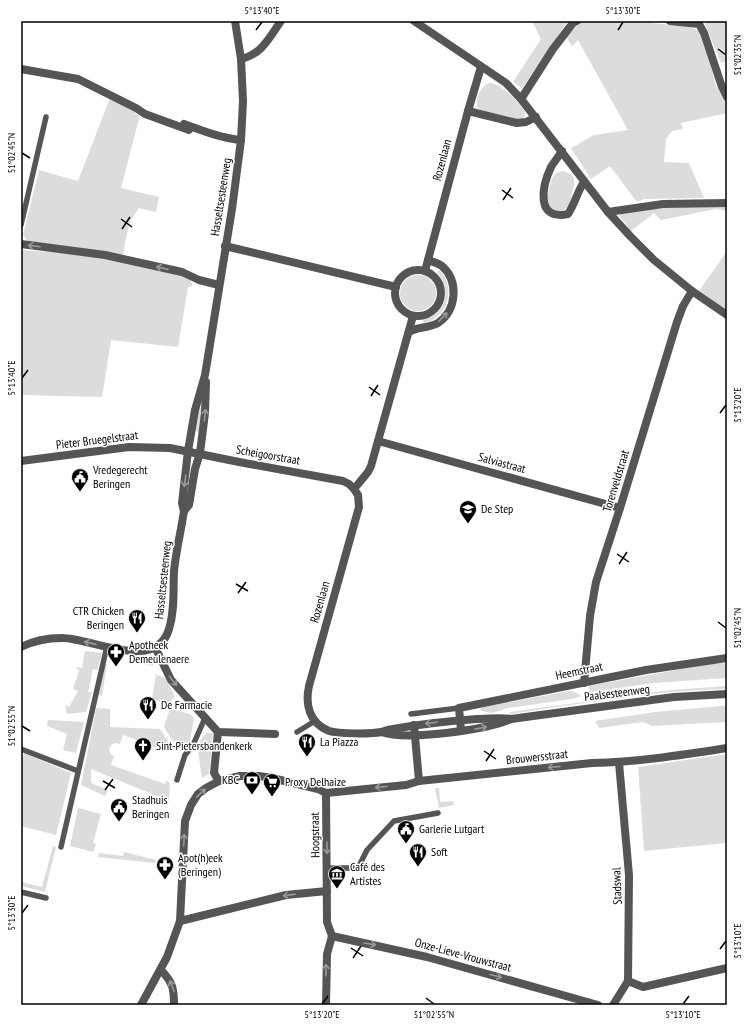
<svg xmlns="http://www.w3.org/2000/svg" width="748" height="1026" font-family="'PT Sans Narrow',sans-serif">
<style>
.green{fill:#dcdcdc}
.lines{fill:none;stroke-linecap:round;stroke-linejoin:round}
.service{stroke:#555;stroke-width:5.5}
.minor{stroke:#555;stroke-width:8}
.tertiary{stroke:#555;stroke-width:8}
.oneway{stroke:#999}
.ticks{fill:none;stroke:#000;stroke-width:1.5}
.labels{text-anchor:middle;stroke-width:3;stroke-linejoin:round;paint-order:stroke}
.street-label{font-size:12px;fill:#000;stroke:#fff}
.poi-label{font-size:12px;fill:#000;stroke:#fff;text-anchor:start}
.neatline{fill:none;stroke:#000;stroke-width:1.5}
.ticks-label{font-size:10px;text-anchor:middle;fill:#000}
</style>
<rect width="100%" height="100%" fill="#fff"/>
<g class="green">
<polygon points="532,21 568,21 522,88 513,82 541,39"/>
<polygon points="585,21 633,21 671,25 688,26 699,31 706,47 716,86 727,105 727,113 681,123 683,129 672,131 666,139 664,162 689,163 704,198 644,199 637,202 610,166 591,179 571,148 594,135 628,130 578,40 572,46 566,37 577,26"/>
<polygon points="704,21 727,21 727,61 721,63"/>
<path d="M489,83C502,83 517,101 525,112L524,118L521,120L481,110C471,104 480,87 489,83Z"/>
<path d="M110,98L135,111V114L140,115L121,188L159,197L156,212L139,208C127,222 126,239 123,256L28,242L23,235L39,170L78,181Z"/>
<path d="M564,171L572,175C576,181 574,187 572,193C571,197 571,202 569,205C563,215 549,211 547,201C546,196 549,190 550,185C552,177 554,172 564,171Z"/>
<polygon points="716,205 727,205 727,211 716,209 661,220 654,213 631,231 619,215 636,210"/>
<polygon points="21,250 61,253 104,258 184,276 190,279 192,284 192,286 188,287 178,347 111,340 102,397 21,395"/>
<polygon points="727,251 727,307 725,310 699,291"/>
<path d="M439,270C457,287 448,318 424,323L423,320C447,314 452,290 437,272Z"/>
<circle cx="418" cy="293" r="18"/>
<polygon points="200,408 202,409 199,432 195,431 198,409"/>
<polygon points="85,651 102,653 97,670 93,669 88,692 92,692 86,712 67,714 65,705 69,707 78,691 73,689 79,670 76,669 77,667 82,668"/>
<polygon points="145,656 154,666 139,664"/>
<polygon points="727,663 727,678 654,683 590,692 589,686 709,664"/>
<polygon points="105,664 107,664 102,696 99,695"/>
<polygon points="156,674 166,679 175,697 167,704 152,699"/>
<path d="M727,686V689C654,690 582,704 510,714V712L671,690Z"/>
<polygon points="569,691 575,692 581,696 572,699 508,708 492,713 481,711 480,709 484,707"/>
<polygon points="721,706 727,706 727,722 652,726 643,722 599,728 595,721 655,712"/>
<polygon points="96,708 110,709 110,727 160,729 172,748 163,750 123,735 120,744 116,743 111,745 109,749 111,755 114,756 111,765 165,784 166,781 170,783 169,801 91,769 91,783 108,790 105,796 81,785"/>
<path d="M170,709L190,714L194,718L189,746L179,747C174,742 167,733 164,726Z"/>
<polygon points="48,720 84,722 76,753 63,750 67,734 47,726"/>
<polygon points="206,733 213,733 209,774 202,778 197,745"/>
<polygon points="24,753 71,773 56,835 21,826 21,764"/>
<polygon points="727,754 727,843 644,851 638,767"/>
<polygon points="435,788 439,788 440,802 453,801 454,805 439,808"/>
<polygon points="78,808 101,814 93,843 96,844 93,852 70,846"/>
<polygon points="53,846 56,847 45,892 21,886 21,882 42,887"/>
<polygon points="124,852 156,860 155,863 98,857 99,853 123,856"/>
</g>
<g class="lines">
<g class="service">
<polyline points="21,225 46,117"/>
<polyline points="411,714 459,708"/>
<polyline points="297,732 315,721"/>
<polyline points="21,749 78,771"/>
<polyline points="177,780 185,755 193,745 205,718"/>
<polyline points="61,847 107,646"/>
<polyline points="327,868 358,868 367,850 394,821 438,813"/>
<polyline points="21,892 46,898"/>
</g>
<g class="minor">
<polyline points="414,21 506,83 521,99 608,212 631,237 654,260 692,291 727,315"/>
<polyline points="670,21 699,24 704,33 722,87 727,97"/>
<path d="M241,59C262,54 269,38 281,21"/>
<polyline points="21,69 78,79 136,108 145,114 189,130"/>
<polyline points="521,99 553,49 573,23 577,21"/>
<polyline points="468,111 517,123 526,122 536,117"/>
<path d="M184,124C203,131 221,138 241,140"/>
<path d="M562,151C559,156 554,162 551,167C542,186 535,221 568,214C575,204 577,192 584,182"/>
<polyline points="608,212 663,204 727,203"/>
<polyline points="21,244 105,255 182,272 199,280 219,285"/>
<polyline points="225,246 396,287"/>
<circle cx="418" cy="293" r="23"/>
<polyline points="425,271 468,111 481,67"/>
<path d="M409,332C418,326 427,329 438,323C457,310 459,281 442,266C438,263 433,262 428,260"/>
<polyline points="378,441 620,508"/>
<polyline points="354,489 368,472 371,466 413,316"/>
<polyline points="184,511 189,505 195,469 200,453"/>
<path d="M21,647C33,641 48,638 62,638C92,638 156,673 169,629C175,610 173,590 174,571C176,551 181,531 184,511L182,503L188,451"/>
<polyline points="155,647 171,680 218,732 275,734"/>
<polyline points="584,683 590,616 596,582 620,508 677,322 683,306 692,291"/>
<polyline points="414,725 419,781"/>
<polyline points="461,730 459,708 646,670 727,658"/>
<polyline points="218,732 214,773 219,781"/>
<path d="M326,793L406,785L419,781L592,763C638,762 682,755 727,748"/>
<polyline points="326,793 327,922 332,936"/>
<polyline points="180,921 286,895 327,891"/>
<polyline points="332,936 427,957 598,1005"/>
<path d="M161,970C173,983 174,988 174,1005"/>
<polyline points="628,981 643,987 727,968"/>
<polyline points="141,1005 167,957 180,921 185,821 191,805 198,794 206,788 219,781 240,776 259,776 272,778 318,789 326,793"/>
<polyline points="326,1005 327,954 332,936"/>
<polyline points="613,1005 628,981 629,875 619,763"/>
</g>
<g class="tertiary">
<polyline points="188,451 195,410 205,375 232,209 241,140 243,101 241,59 235,21"/>
<polyline points="200,453 205,413 206,382"/>
<path d="M21,461L129,447L170,448L239,462L343,481L349,484L354,489L358,495L359,507L309,686C305,704 309,723 329,731C338,734 372,734 381,732C385,731 389,729 393,729C421,724 449,721 477,719C489,719 500,717 511,719"/>
<path d="M381,732C407,741 486,730 511,719L674,697L727,694"/>
</g>
</g>
<defs><path id="oneway-shaft" d="M-6 0H5M1.5-3L5.5 0L1.5 3" fill="none" stroke-width="1.6" stroke-linecap="round" stroke-linejoin="round"/></defs>
<g class="oneway">
<use href="#oneway-shaft" transform="translate(34 246) rotate(-173)"/>
<use href="#oneway-shaft" transform="translate(162 268) rotate(-167)"/>
<use href="#oneway-shaft" transform="translate(443 317) rotate(-47)"/>
<use href="#oneway-shaft" transform="translate(205 415) rotate(-84)"/>
<use href="#oneway-shaft" transform="translate(185 481) rotate(98)"/>
<use href="#oneway-shaft" transform="translate(90 643) rotate(-167)"/>
<use href="#oneway-shaft" transform="translate(173 681) rotate(52)"/>
<use href="#oneway-shaft" transform="translate(431 723) rotate(173)"/>
<use href="#oneway-shaft" transform="translate(481 728) rotate(-11)"/>
<use href="#oneway-shaft" transform="translate(554 767) rotate(174)"/>
<use href="#oneway-shaft" transform="translate(381 787) rotate(174)"/>
<use href="#oneway-shaft" transform="translate(201 793) rotate(-44)"/>
<use href="#oneway-shaft" transform="translate(184 840) rotate(-87)"/>
<use href="#oneway-shaft" transform="translate(327 848) rotate(89)"/>
<use href="#oneway-shaft" transform="translate(289 895) rotate(172)"/>
<use href="#oneway-shaft" transform="translate(370 944) rotate(10)"/>
<use href="#oneway-shaft" transform="translate(326 970) rotate(-89)"/>
<use href="#oneway-shaft" transform="translate(496 976) rotate(15)"/>
<use href="#oneway-shaft" transform="translate(172 986) rotate(-112)"/>
</g>
<path class="ticks" d="M256,30L262,22M618,30L623,22M718,49L726,55M22,153L30,158M502,190L513,198M503,200L511,188M121,219L132,227M122,229L130,217M22,378L28,370M369,387L380,395M371,396L378,385M720,413L726,405M617,554L629,562M619,564L627,552M236,584L248,591M238,593L246,582M718,622L726,628M22,726L30,731M484,751L496,759M486,761L494,749M103,781L115,788M105,790L113,779M22,913L28,905M351,948L363,956M720,949L726,941M353,958L361,946M426,998L434,1004M322,1004L328,996M683,1004L689,996"/>
<defs>
<g id="civic-pin" transform="scale(0.9)"><path d="M0 17L-7.5 6A9.5 9.5 0 1 1 7.5 6Z" fill="#000" stroke="#fff"/><path d="M-.6-6.5H3V-4.5H.6V-3L4-1V1h2V6H-6V1h2V-1L-.6-3ZM-1.2 2.5V6h2.4V2.5Z" fill="#fff"/></g>
<g id="school-pin" transform="scale(0.9)"><path d="M0 17L-7.5 6A9.5 9.5 0 1 1 7.5 6Z" fill="#000" stroke="#fff"/><path d="M0-5L7-2L0 1L-7-2ZM-4 1L0 2.5L4 1V4Q0 6-4 4Z" fill="#fff"/></g>
<g id="restaurant-pin" transform="scale(0.9)"><path d="M0 17L-7.5 6A9.5 9.5 0 1 1 7.5 6Z" fill="#000" stroke="#fff"/><path d="M-5-6h1v4h1v-4h1v4h1v-4h1v5L-1.5 .5V6h-2V.5L-5-1ZM5-6V6H3V1.5H1.5Q1.5-4 5-6Z" fill="#fff"/></g>
<g id="pharmacy-pin" transform="scale(0.9)"><path d="M0 17L-7.5 6A9.5 9.5 0 1 1 7.5 6Z" fill="#000" stroke="#fff"/><path d="M-2-6h4v4h4v4h-4v4h-4v-4h-4v-4h4Z" fill="#fff"/></g>
<g id="church-pin" transform="scale(0.9)"><path d="M0 17L-7.5 6A9.5 9.5 0 1 1 7.5 6Z" fill="#000" stroke="#fff"/><path d="M-1.2-6h2.4v3.5h3.3v2.4h-3.3V6h-2.4V-.1h-3.3v-2.4h3.3Z" fill="#fff"/></g>
<g id="bank-pin" transform="scale(0.9)"><path d="M0 17L-7.5 6A9.5 9.5 0 1 1 7.5 6Z" fill="#000" stroke="#fff"/><path d="M-6-4H6V4H-6ZM0-2.3a2.3 2.3 0 1 0 0 4.6a2.3 2.3 0 1 0 0-4.6Z" fill="#fff"/></g>
<g id="supermarket-pin" transform="scale(0.9)"><path d="M0 17L-7.5 6A9.5 9.5 0 1 1 7.5 6Z" fill="#000" stroke="#fff"/><path d="M-6-5.5h2.5l.6 2H6L4.5 2H-2.5L-4.4-4H-6ZM-1.5 3.2a1.3 1.3 0 1 0 .1 0ZM3 3.2a1.3 1.3 0 1 0 .1 0Z" fill="#fff"/></g>
<g id="museum-pin" transform="scale(0.9)"><path d="M0 17L-7.5 6A9.5 9.5 0 1 1 7.5 6Z" fill="#000" stroke="#fff"/><path d="M0-6L6-3V-2H-6V-3ZM-5-1h2V3h-2ZM-1-1h2V3h-2ZM3-1h2V3H3ZM-6 4H6V6H-6Z" fill="#fff"/></g>
</defs>
<g fill-rule="evenodd">
<use href="#civic-pin" x="80" y="477"/>
<use href="#school-pin" x="468" y="509"/>
<use href="#restaurant-pin" x="137" y="618"/>
<use href="#pharmacy-pin" x="116" y="652"/>
<use href="#restaurant-pin" x="148" y="705"/>
<use href="#restaurant-pin" x="307" y="742"/>
<use href="#church-pin" x="143" y="746"/>
<use href="#bank-pin" x="252" y="780"/>
<use href="#supermarket-pin" x="272" y="782"/>
<use href="#civic-pin" x="119" y="807"/>
<use href="#civic-pin" x="406" y="829"/>
<use href="#restaurant-pin" x="418" y="852"/>
<use href="#pharmacy-pin" x="165" y="865"/>
<use href="#museum-pin" x="337" y="874"/>
</g>
<g class="labels">
<g class="street-label">
<text transform="translate(442 160) rotate(-75)" y="4">Rozenlaan</text>
<text transform="translate(221 197) rotate(-81)" y="4">Hasseltsesteenweg</text>
<text transform="translate(97 440) rotate(-7)" y="4">Pieter Bruegelstraat</text>
<text transform="translate(268 455) rotate(10)" y="4">Scheigoorstraat</text>
<text transform="translate(502 463) rotate(15)" y="4">Salviastraat</text>
<text transform="translate(616 481) rotate(-73)" y="4">Torenveldstraat</text>
<text transform="translate(163 580) rotate(-84)" y="4">Hasseltsesteenweg</text>
<text transform="translate(320 602) rotate(-74)" y="4">Rozenlaan</text>
<text transform="translate(579 671) rotate(-12)" y="4">Heemstraat</text>
<text transform="translate(617 693) rotate(-7)" y="4">Paalsesteenweg</text>
<text transform="translate(537 757) rotate(-6)" y="4">Brouwersstraat</text>
<text transform="translate(315 835) rotate(-91)" y="4">Hoogstraat</text>
<text transform="translate(617 886) rotate(-92)" y="4">Stadswal</text>
<text transform="translate(463 955) rotate(15)" y="4">Onze-Lieve-Vrouwstraat</text>
</g>
<g class="poi-label">
<text x="93" y="474">Vredegerecht<tspan x="93" dy="14">Beringen</tspan></text>
<text x="481" y="513">De Step</text>
<text x="124" y="615" text-anchor="end">CTR Chicken<tspan x="124" dy="14">Beringen</tspan></text>
<text x="129" y="649">Apotheek<tspan x="129" dy="14">Demeulenaere</tspan></text>
<text x="161" y="709">De Farmacie</text>
<text x="320" y="746">La Piazza</text>
<text x="156" y="750">Sint-Pietersbandenkerk</text>
<text x="239" y="784" text-anchor="end">KBC</text>
<text x="285" y="786">Proxy Delhaize</text>
<text x="132" y="804">Stadhuis<tspan x="132" dy="14">Beringen</tspan></text>
<text x="419" y="833">Garlerie Lutgart</text>
<text x="431" y="856">Soft</text>
<text x="178" y="862">Apot(h)eek<tspan x="178" dy="14">(Beringen)</tspan></text>
<text x="350" y="871">Café des<tspan x="350" dy="14">Artistes</tspan></text>
</g>
</g>
<rect width="748" height="1026" fill="none" stroke="#ffffff" stroke-width="44"/>
<rect x="22" y="22" width="704" height="982" class="neatline"/>
<g class="ticks-label">
<text x="262" y="14">5°13'40"E</text>
<text x="623" y="14">5°13'30"E</text>
<text transform="translate(737 55) rotate(-90)" y="4">51°02'35"N</text>
<text transform="translate(11 153) rotate(-90)" y="4">51°02'45"N</text>
<text transform="translate(11 378) rotate(-90)" y="4">5°13'40"E</text>
<text transform="translate(737 405) rotate(-90)" y="4">5°13'20"E</text>
<text transform="translate(737 628) rotate(-90)" y="4">51°02'45"N</text>
<text transform="translate(11 726) rotate(-90)" y="4">51°02'55"N</text>
<text transform="translate(11 913) rotate(-90)" y="4">5°13'30"E</text>
<text transform="translate(737 941) rotate(-90)" y="4">5°13'10"E</text>
<text x="322" y="1018">5°13'20"E</text>
<text x="434" y="1018">51°02'55"N</text>
<text x="683" y="1018">5°13'10"E</text>
</g>
</svg>
